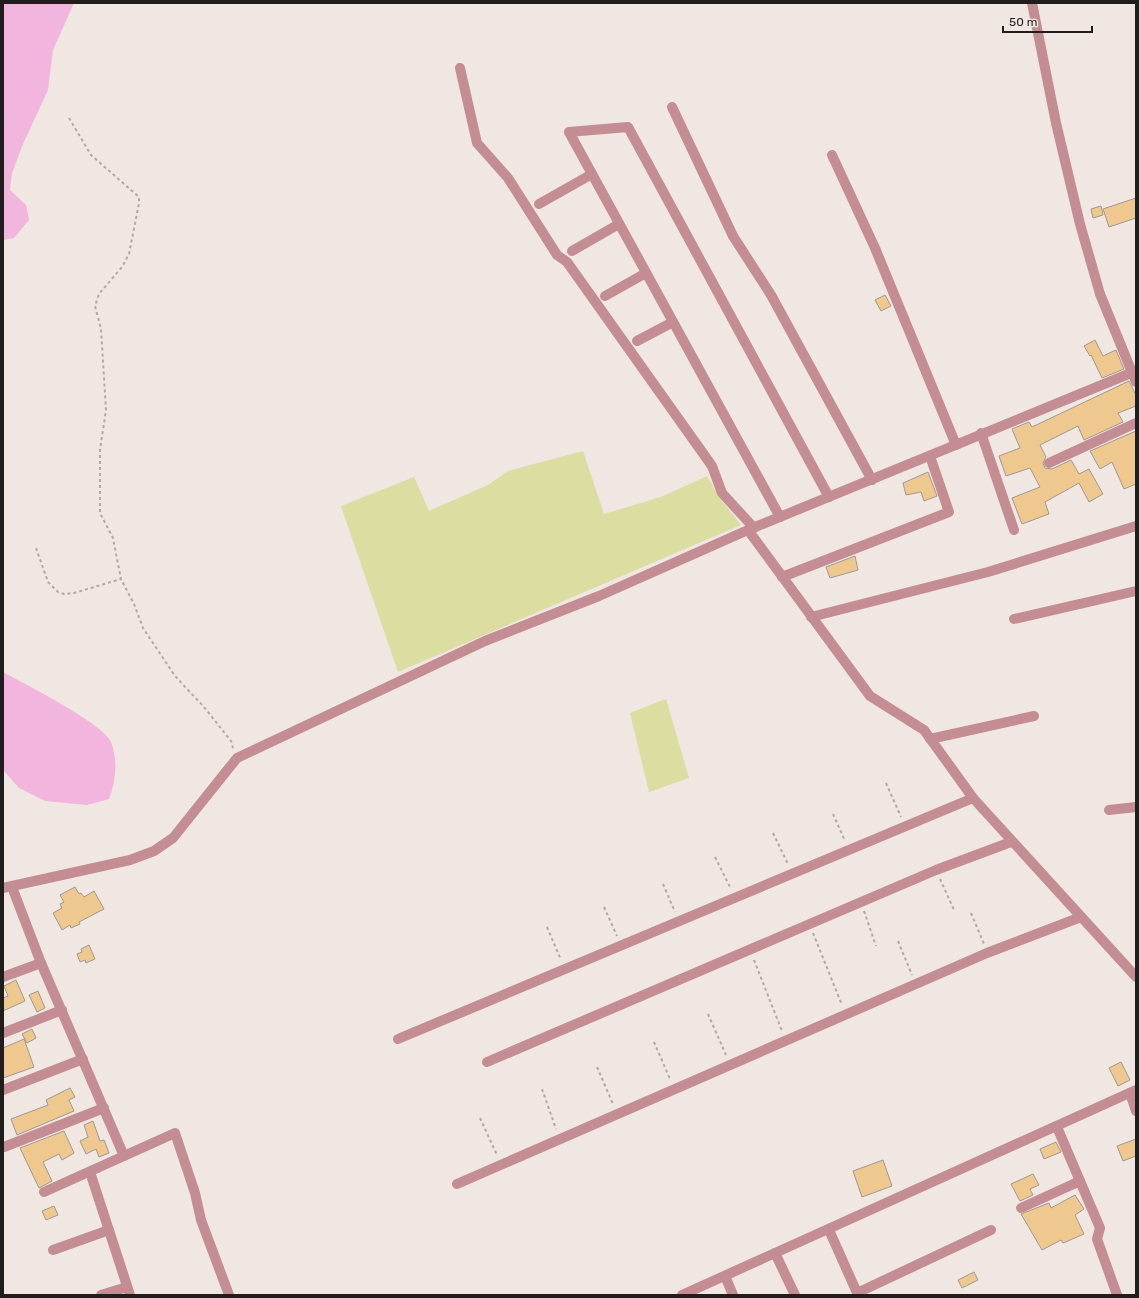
<svg xmlns="http://www.w3.org/2000/svg" width="1139" height="1298" font-family="Rubik,sans-serif">
<style>
.green{fill:#dbdda1}
.water{fill:#f2b6de}
.building{fill:#efc88f;stroke:#9e9992}
.lines{fill:none;stroke-linecap:round;stroke-linejoin:round}
.path{stroke:#b1a9a6;stroke-width:2;stroke-dasharray:3 3;stroke-linecap:butt}
.minor{stroke:#c38d93;stroke-width:10}
</style>
<rect width="100%" height="100%" fill="#f0e6e2"/>
<g class="green">
<polygon points="583,451 604,514 661,497 707,476 721,500 741,525 398,672 341,506 414,477 429,511 488,485 508,471"/>
<polygon points="666,699 689,778 649,792 630,713"/>
</g>
<g class="water">
<polygon points="3,3 74,3 53,50 48,90 23,144 12,173 10,190 26,205 29,220 14,238 3,240"/>
<path d="M3,672C23,683 104,724 111,742C118,760 116,781 109,799L87,805L45,801L19,788L4,771L3,769Z"/>
</g>
<g class="building">
<polygon points="1136,198 1136,218 1109,227 1103,209"/>
<polygon points="1101,206 1103,215 1093,218 1091,209"/>
<polygon points="885,295 891,306 881,311 875,300"/>
<polygon points="1095,340 1103,356 1116,350 1124,369 1102,378 1091,355 1090,356 1084,346"/>
<polygon points="1129,381 1136,395 1136,406 1118,413 1123,422 1084,440 1078,426 1040,445 1046,457 1043,463 1045,468 1052,469 1071,460 1079,474 1089,469 1103,494 1089,502 1079,483 1045,502 1049,514 1022,524 1012,498 1040,487 1030,468 1006,476 999,456 1020,448 1012,429 1029,422 1032,427"/>
<polygon points="1136,431 1136,484 1124,489 1112,462 1100,469 1090,451"/>
<polygon points="928,472 937,496 924,501 921,492 906,495 903,483"/>
<polygon points="855,556 858,570 830,578 826,567"/>
<polygon points="75,887 79,894 81,893 84,897 94,891 104,909 79,922 80,924 71,928 70,925 62,930 53,913 62,908 60,904 64,902 60,895"/>
<polygon points="89,945 95,959 86,963 85,960 80,962 77,954 82,952 81,949"/>
<polygon points="16,980 25,1001 3,1011 3,998 8,996 4,986"/>
<polygon points="38,991 45,1008 37,1012 29,995"/>
<polygon points="32,1029 36,1038 27,1043 22,1034"/>
<polygon points="24,1039 34,1067 3,1078 3,1048"/>
<polygon points="1121,1062 1130,1080 1118,1086 1109,1068"/>
<polygon points="70,1088 75,1097 69,1100 74,1111 17,1135 11,1119 48,1105 46,1100"/>
<polygon points="93,1121 100,1141 104,1140 109,1153 99,1157 96,1149 86,1154 80,1141 88,1137 84,1125"/>
<polygon points="64,1131 74,1153 62,1160 59,1154 43,1162 52,1181 39,1188 20,1148"/>
<polygon points="1136,1139 1136,1156 1123,1161 1117,1146"/>
<polygon points="1056,1142 1061,1152 1044,1159 1040,1149"/>
<polygon points="883,1160 892,1186 862,1197 853,1171"/>
<polygon points="1033,1174 1039,1185 1030,1189 1033,1195 1020,1201 1011,1184"/>
<polygon points="1075,1195 1084,1209 1075,1215 1084,1234 1063,1243 1061,1240 1042,1250 1021,1214 1049,1203 1051,1208"/>
<polygon points="54,1206 58,1215 46,1220 42,1211"/>
<polygon points="974,1272 978,1280 962,1288 958,1280"/>
</g>
<g class="lines">
<g class="path">
<polyline points="69,118 91,155 139,197 139,203 129,254 122,267 99,294 95,306 101,329 106,410 100,450 100,513 113,538 121,579 134,604 143,628 175,676 204,707 231,741 233,748"/>
<polyline points="36,548 48,582 58,592 64,594 74,593 121,579"/>
<polyline points="886,783 901,817"/>
<polyline points="833,814 845,841"/>
<polyline points="773,833 788,864"/>
<polyline points="715,857 731,889"/>
<polyline points="940,879 954,910"/>
<polyline points="663,884 675,912"/>
<polyline points="604,907 617,936"/>
<polyline points="864,911 876,946"/>
<polyline points="971,913 984,944"/>
<polyline points="547,927 561,960"/>
<polyline points="813,933 842,1005"/>
<polyline points="898,941 912,975"/>
<polyline points="754,960 782,1031"/>
<polyline points="708,1014 726,1055"/>
<polyline points="654,1042 670,1079"/>
<polyline points="597,1067 613,1104"/>
<polyline points="542,1089 556,1129"/>
<polyline points="480,1118 497,1155"/>
</g>
<g class="minor">
<polyline points="1032,3 1056,123 1080,224 1100,294 1136,382"/>
<polyline points="460,68 477,143 508,178 557,255 567,262 712,466 722,493 754,528"/>
<polyline points="672,107 733,236 771,295 872,480"/>
<polyline points="832,155 875,248 956,445"/>
<polyline points="539,204 592,174"/>
<polyline points="572,251 619,224"/>
<polyline points="605,296 646,273"/>
<polyline points="637,341 673,322"/>
<polyline points="981,433 1014,530"/>
<polyline points="1049,463 1136,423"/>
<polyline points="780,517 569,132 628,127 829,497"/>
<polyline points="748,530 870,696 924,730 973,798 1136,977"/>
<polyline points="782,577 949,512 930,456"/>
<polyline points="811,617 988,572 1136,526"/>
<polyline points="1014,619 1136,591"/>
<polyline points="930,739 1034,716"/>
<polyline points="1109,810 1136,807"/>
<polyline points="12,887 41,963 124,1156"/>
<polyline points="3,888 130,860 154,851 173,838 237,758 485,641 599,596 748,530 1131,373"/>
<polyline points="3,977 41,963"/>
<polyline points="3,1033 62,1010"/>
<polyline points="398,1039 973,798"/>
<polyline points="487,1062 936,870 1011,842"/>
<polyline points="3,1090 83,1059"/>
<polyline points="1130,1093 1136,1111"/>
<polyline points="1057,1127 1100,1228 1097,1239 1117,1295"/>
<polyline points="4,1147 104,1108"/>
<polyline points="90,1172 130,1295"/>
<polyline points="457,1184 987,953 1081,917"/>
<polyline points="44,1192 175,1133 195,1193 201,1220 229,1295"/>
<polyline points="1021,1208 1080,1181"/>
<polyline points="829,1230 858,1295"/>
<polyline points="53,1250 109,1230"/>
<polyline points="775,1253 795,1295"/>
<polyline points="725,1276 733,1295"/>
<polyline points="857,1293 991,1230"/>
<polyline points="101,1295 127,1287"/>
<polyline points="682,1295 1136,1090"/>
</g>
</g>
<rect width="1139" height="1298" fill="none" stroke="#201d1c" stroke-width="8"/>
<path d="M1003 26v6h89v-6" fill="none" stroke="#201d1c" stroke-width="2"/>
<text x="1009" y="26" font-size="12" fill="#201d1c" stroke="#f0e6e2" stroke-width="3" paint-order="stroke">50 m</text>
</svg>
